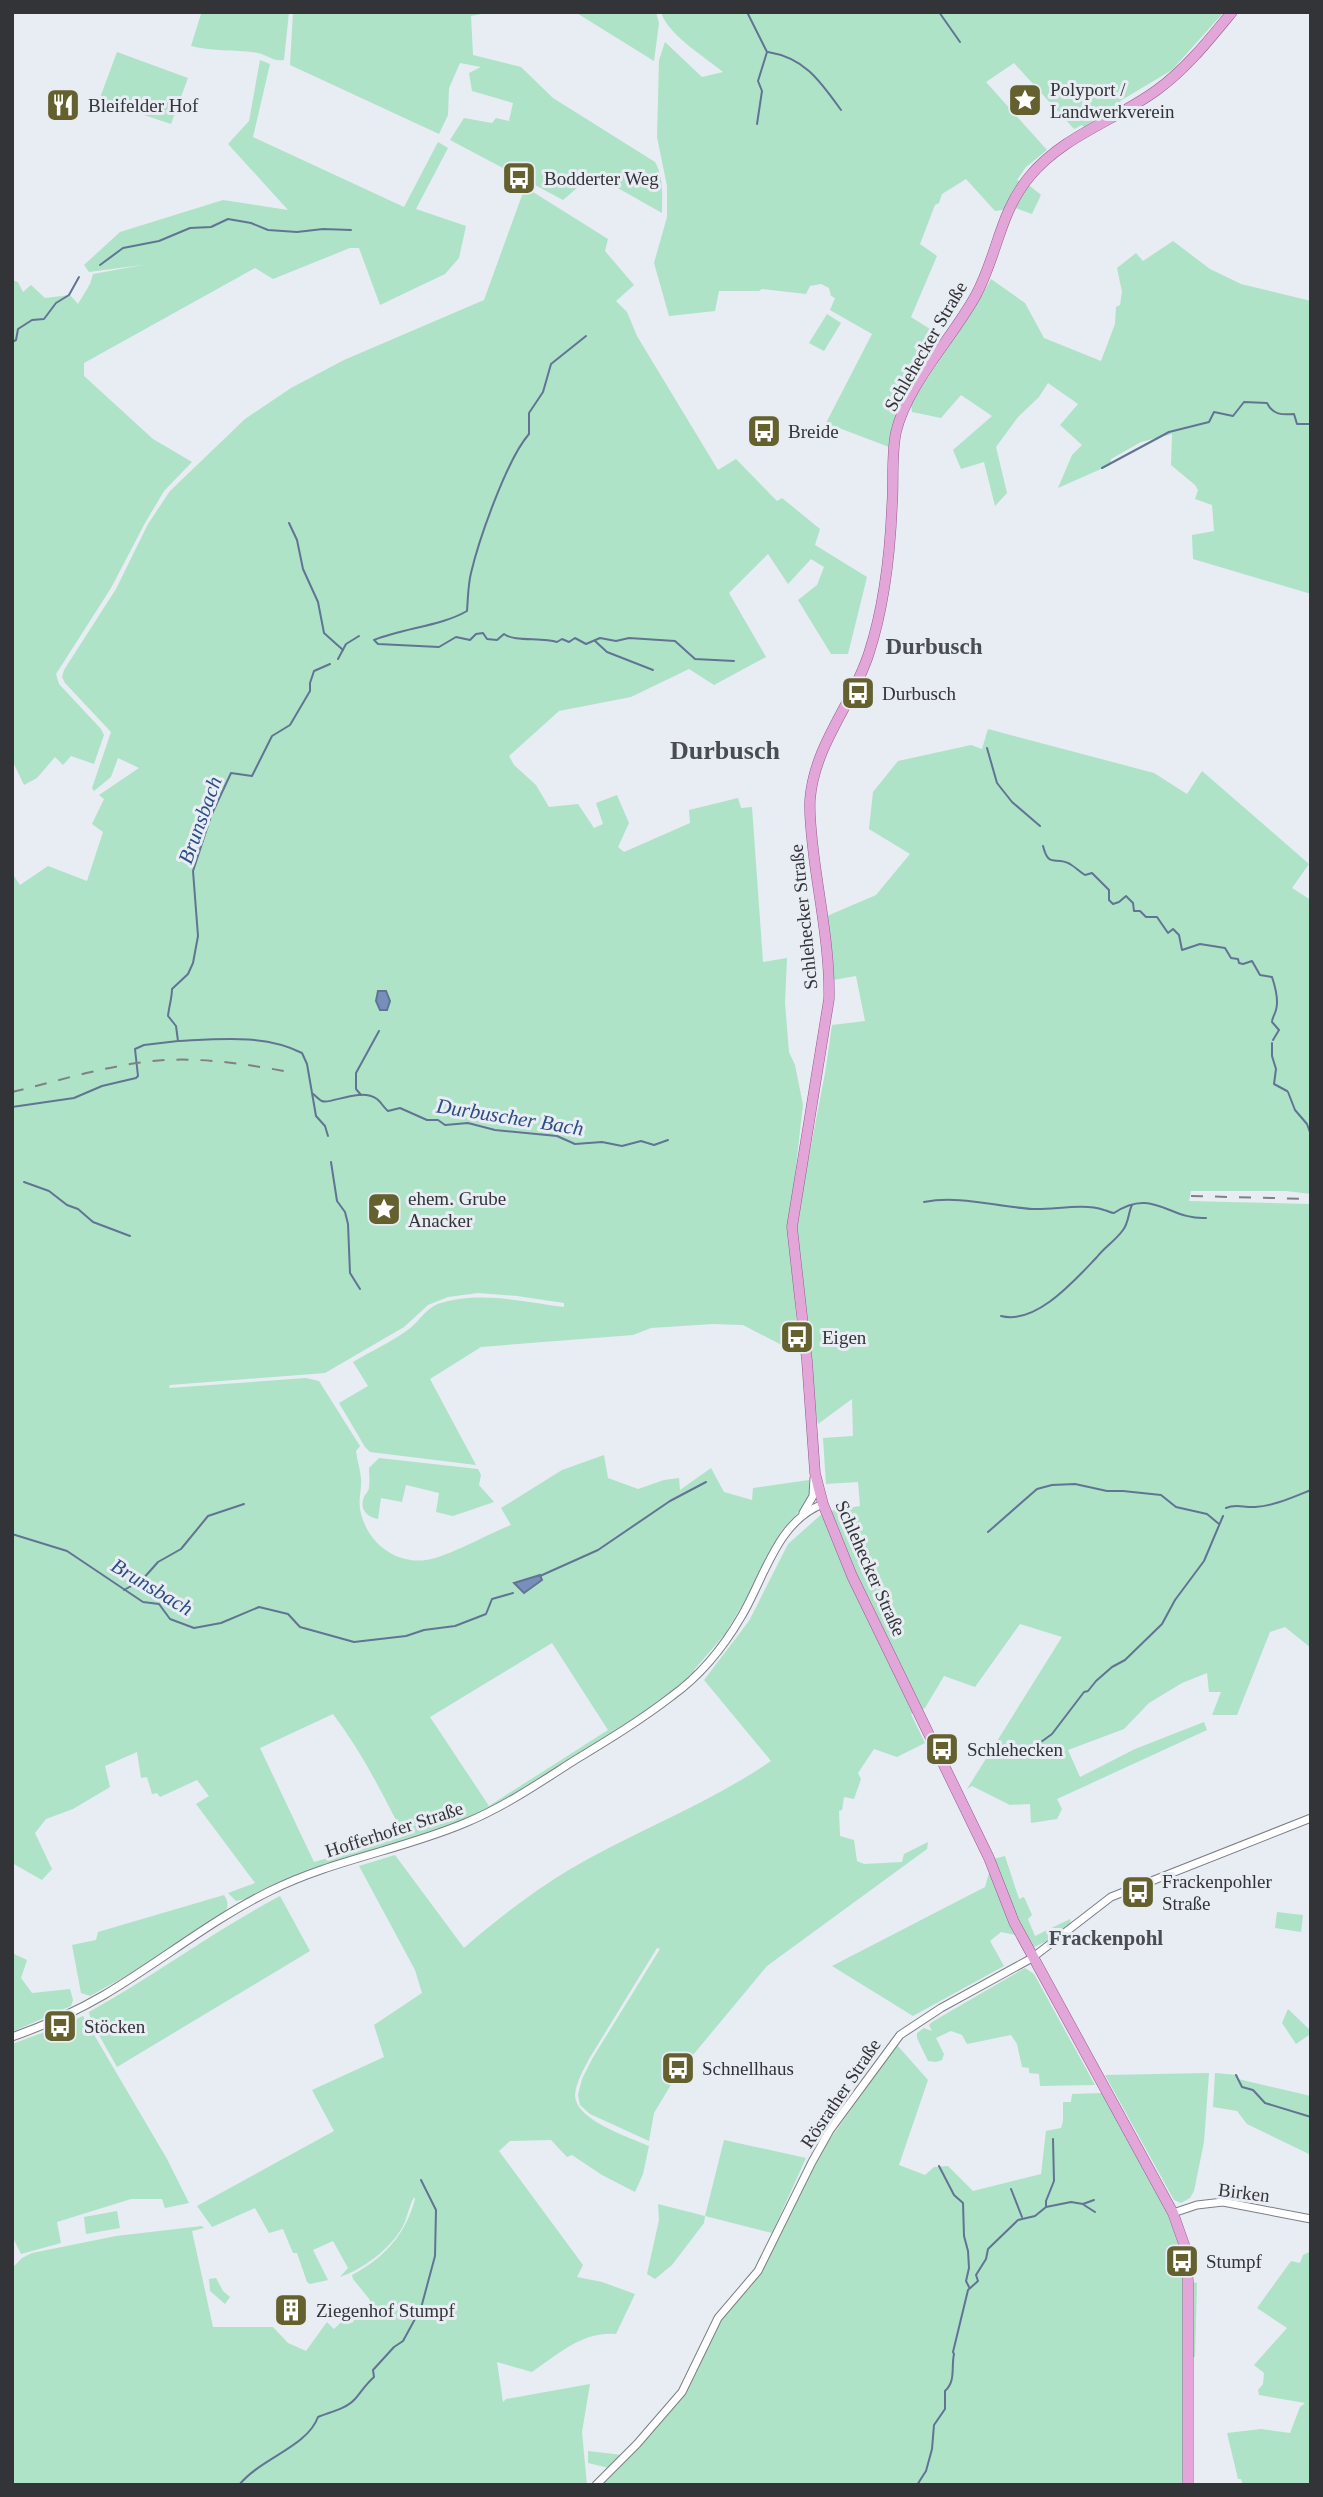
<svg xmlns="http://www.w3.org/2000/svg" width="1323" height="2497" font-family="Georgia,serif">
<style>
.green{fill:#aee3c8;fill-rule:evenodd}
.water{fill:#7690bb;stroke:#627493;stroke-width:2}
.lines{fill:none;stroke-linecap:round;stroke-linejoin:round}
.stream{stroke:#627493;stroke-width:2}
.minor-casing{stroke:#7b7e85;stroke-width:9}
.major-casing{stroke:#98598f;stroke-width:11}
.minor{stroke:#fff;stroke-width:7}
.major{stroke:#e2a7d8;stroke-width:10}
.rail{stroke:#7f8186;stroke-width:2;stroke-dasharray:12 12;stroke-linecap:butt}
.labels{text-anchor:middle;stroke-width:6;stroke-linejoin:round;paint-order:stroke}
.poi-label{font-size:19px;fill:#333437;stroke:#e8ecf3;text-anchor:start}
.street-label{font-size:19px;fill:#333437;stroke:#e8ecf3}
.water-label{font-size:21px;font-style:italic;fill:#2c4d85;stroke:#e8ecf3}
.neighbourhood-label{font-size:21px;font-weight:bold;fill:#494c52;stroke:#e8ecf3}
.quarter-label{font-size:23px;font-weight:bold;fill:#494c52;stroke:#e8ecf3}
.district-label{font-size:26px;font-weight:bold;fill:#494c52;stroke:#e8ecf3}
</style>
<rect width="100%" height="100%" fill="#e8ecf3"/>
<g class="green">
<path d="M200,12H289L284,60C274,62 267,55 258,53C236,49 213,52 191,46L201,14Z"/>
<path d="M293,12H492L471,16L473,55L521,67L553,98L655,162C664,177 662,195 662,213L593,174L563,200L450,140L464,118L492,123L496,118L509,121L513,103L472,91L469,73L481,67L460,63L449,88L448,115L439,134L290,65Z"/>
<polygon points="575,12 656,12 659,23 654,61"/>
<path d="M661,12H1224L1172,70L1120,101L1123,104L1085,128L1082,125L1074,129L1014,63L986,82L1047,150L1026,167L1017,180L1030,186L1041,195L1032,214L1015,208L995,211L966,179L942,194L939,203L935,205L920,244L937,256L911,317L944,338C920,373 893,404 889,447L826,423L872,334L830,310L835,298L831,296L829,288L821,284L810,286L806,294L762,289L759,291H719L715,311L669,316L654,263L667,217V186L657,137L659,60L665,42L702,77L723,72C705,57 667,34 661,12Z"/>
<polygon points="117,52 188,78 171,124 129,110 97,106"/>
<polygon points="260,60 270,64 253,137 404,207 438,142 448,148 416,209 466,226 459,258 445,274 380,305 359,248 350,248 273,279 255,268 84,363 84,376 153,439 192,462 164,491 145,523 111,588 56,674 59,684 101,729 104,735 94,764 71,756 63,765 55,757 37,778 24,785 12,760 12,280 18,282 23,292 31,285 45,298 70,295 78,304 90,284 93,274 142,265 89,272 84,265 120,232 223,200 288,210 228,144 249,121"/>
<path d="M525,187L608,239L605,251L634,285L616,301L627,312L637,336L718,470L736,459L777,501L782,498L820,529L815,545L867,577L848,654H831L798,600L817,585L824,567L811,559L788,584L768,554L729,593L766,657L714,685L689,669L631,697L559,711L509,756L514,765L536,785L549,807L578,804L594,828L603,824L596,803L617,795L629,823L618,847L624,852L690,823L689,810L738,798L741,808L752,807L763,962L787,958L785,1003L789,1052L795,1065L803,1105L789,1227L799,1354L743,1325L713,1324L651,1328L633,1335L481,1347L430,1379L476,1465L370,1452L365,1447L339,1403L368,1386L353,1362C371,1351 392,1342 409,1329C420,1321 426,1307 441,1303C480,1291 525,1302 564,1307V1303L517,1296L478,1293L448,1297L428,1305L404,1327L325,1373L170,1385L169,1388L306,1378L319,1381L360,1446L356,1451C357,1460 360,1469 361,1478C362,1495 356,1501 363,1520C372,1546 398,1564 426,1560C450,1556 487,1534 511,1525L501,1508L562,1470L604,1455L608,1478L638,1489L664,1480L679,1478L680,1490L711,1468L724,1492L752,1500L753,1488L809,1480L810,1490L806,1504L782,1530L747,1597L725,1634L694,1670H697L665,1699L490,1809L450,1826L315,1869L285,1880L250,1898L236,1901L228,1893L255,1883L196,1804L209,1796L197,1780L160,1797L157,1793L152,1794L147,1777L141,1778L137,1752L105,1766L110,1787L73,1809L46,1819L35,1833L52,1869L42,1880L12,1863V873L20,885L48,866L87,881L103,832L92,824L104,799L99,795L139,768L118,758L111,777L94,791L92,788L111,732L65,683L62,677L64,670L116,589L148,524L170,491L245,419L291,388L344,360L484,300ZM552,1643L608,1730L489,1806L430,1717ZM333,1714C361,1751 383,1794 404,1836L314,1862L260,1748Z"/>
<polygon points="1173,241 1210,269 1241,284 1311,301 1311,594 1193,559 1192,535 1214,531 1212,505 1195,499 1198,490 1195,485 1171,465 1172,434 1141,442 1111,459 1110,465 1058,488 1072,455 1082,445 1060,425 1078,404 1048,383 1039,397 1018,417 996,447 1007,493 995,506 984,462 961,469 953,450 992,416 961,395 941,418 912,412 911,403 975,307 991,279 1025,303 1044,338 1101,361 1115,324 1116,307 1120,305 1122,292 1117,268 1136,253 1143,261"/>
<polygon points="827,314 841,323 824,351 809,343"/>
<path d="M988,729L1154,773L1187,794L1202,771L1309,864L1292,888L1311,900V1194L1286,1191H1191L1189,1201L1311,1204V1648L1285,1627L1270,1632L1237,1715H1212L1221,1692H1209L1207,1673L1182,1683L1149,1703L1124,1729L1068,1750L1080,1777L1135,1749L1204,1722L1207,1730L1057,1799L1062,1809L1057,1819L1031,1823L1030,1804L1010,1805L972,1786L967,1789L1062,1637L1020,1624L975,1687L944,1676L925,1708L911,1714L925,1743L897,1757L874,1749L858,1773L861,1779L854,1799L844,1797L842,1810L839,1811L840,1836L854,1840L857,1861L864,1864L902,1862L904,1854L928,1842L927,1849L767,1966L678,2073L654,2113L649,2141L590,2114L580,2105L578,2095L582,2079L592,2059L660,1949L657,1948L589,2059C584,2069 576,2082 575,2095C575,2120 629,2137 649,2146L643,2174L635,2192L602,2175L572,2155L567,2157L551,2140L510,2141L499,2151L583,2265L577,2277L602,2282L635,2294L616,2334C583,2331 558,2354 532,2372L497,2362L503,2402L506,2399L590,2384L582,2432L587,2485H12V2268L22,2258L32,2253L116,2236L202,2226L204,2228L192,2231L213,2327H273L288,2343L306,2351L327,2322L334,2329L346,2317L352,2323L370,2300L353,2279L352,2275C384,2258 406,2234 415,2199L414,2197C409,2206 407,2219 402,2228C389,2250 363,2269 340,2277L348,2268L333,2241L313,2250L328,2280L310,2284L307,2282L297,2253H293L283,2229L269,2233L255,2208L212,2227L197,2206L334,2131L312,2090L384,2057L374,2025L422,1993L415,1970L359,1866L395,1855L464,1948C496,1920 531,1893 567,1871C634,1831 707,1805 771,1761L704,1680L749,1621L788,1544L824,1512L860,1506L858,1482L826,1484L823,1438L853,1436L852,1399L818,1424L809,1379L796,1237L798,1213L825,1073L832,1025L865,1021L856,976L833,980L827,916L876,895L910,854L869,829L873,792L898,761L971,745L982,749Z"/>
<path d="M379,1458L478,1469L481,1475L479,1485L494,1502L453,1516L436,1512L439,1493L406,1485L402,1502L381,1498L378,1519C367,1517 359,1509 364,1497C366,1493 369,1491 369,1487C370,1481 369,1474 369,1468Z"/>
<polygon points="1005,1856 1019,1899 1024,1897 1032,1915 1028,1919 1035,1936 1070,1919 1071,1923 1045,1942 1034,1947 1026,1937 1001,1932 990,1941 1004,1966 913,2016 832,1966 985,1887 993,1859"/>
<path d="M224,1895C228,1901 229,1906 225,1912L153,1961L90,1996L81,1993L72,1945L96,1940L98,1932Z"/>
<path d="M280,1896L310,1951L117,2067L91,2021L89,2012C154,1976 214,1931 280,1896Z"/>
<polygon points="1277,1912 1303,1915 1301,1932 1275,1928"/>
<polygon points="12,1953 27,1960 21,1978 32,1993 70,1989 73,2000 71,2006 12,2032"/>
<polygon points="1025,1968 1034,1974 1095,2085 1040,2086 1039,2074 1029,2073 1029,2068 1022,2067 1017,2044 1011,2035 967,2044 962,2035 951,2031 936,2038 944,2054 942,2060 936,2062 928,2061 917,2038 917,2033 924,2028 932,2031 929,2025 932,2022"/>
<polygon points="1288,2009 1311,2031 1309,2035 1296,2044 1282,2023"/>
<polygon points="83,2016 167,2159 189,2203 165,2208 162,2199 131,2199 57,2222 61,2243 21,2254 12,2236 12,2044 53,2029 62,2028 63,2025"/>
<polygon points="897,2045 928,2080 899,2165 925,2175 934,2167 948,2166 973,2191 1041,2174 1046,2131 1061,2128 1063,2121 1063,2102 1071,2102 1072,2094 1102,2093 1161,2198 1180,2243 1185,2286 1185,2485 602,2485 645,2441 687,2389 724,2316 761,2274 825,2146"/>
<polygon points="1209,2073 1204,2142 1194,2191 1190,2198 1181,2203 1174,2200 1105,2075"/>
<polygon points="1215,2073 1238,2075 1238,2079 1311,2096 1311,2155 1247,2124 1237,2111 1213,2107"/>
<polygon points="724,2140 806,2158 772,2233 705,2216 704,2223 672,2265 655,2279 647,2274 659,2220 658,2204 705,2216"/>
<polygon points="117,2211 120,2228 86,2234 84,2217"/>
<polygon points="1311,2251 1311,2485 1243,2485 1241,2479 1238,2479 1227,2433 1261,2429 1290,2433 1300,2407 1305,2403 1259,2395 1258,2390 1263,2384 1264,2373 1254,2365 1287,2328 1257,2308 1291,2261 1300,2263 1303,2255"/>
<polygon points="216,2278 223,2291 230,2297 225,2304 210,2291 209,2279"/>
<polygon points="1192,2282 1197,2283 1195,2357 1191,2357"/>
<polygon points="588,2451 623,2455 609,2468 588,2463"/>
</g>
<g class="water">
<polygon points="378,991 386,991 390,1001 387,1010 380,1010 376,1001"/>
<polygon points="540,1575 542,1580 524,1593 514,1583"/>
</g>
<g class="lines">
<g class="stream">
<polyline points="747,12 767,52 758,81 762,91 757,124"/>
<polyline points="939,12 960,42"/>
<path d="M768,52C805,58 820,81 841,110"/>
<polyline points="100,265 123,248 159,241 190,228 211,227 228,219 251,223 268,230 297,232 323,229 351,230"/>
<polyline points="12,342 16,340 18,329 32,320 44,319 56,303 69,295 79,277"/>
<path d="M1102,468L1169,432L1209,422L1214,412L1233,416L1244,402L1267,403C1273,415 1282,415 1294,414L1297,424H1311"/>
<polyline points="289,523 297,540 303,569 318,602 324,633 343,650"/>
<path d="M374,640C404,628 441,626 467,611C468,598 468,585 471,573C479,539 507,459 529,434V413L543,392L551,364L586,336"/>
<path d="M375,641L378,644L439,647L456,637L470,640L476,634L483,633L487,639L497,640L504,634C514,642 542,637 557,642L562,639L569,642L575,638L586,644L600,638L616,641L629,638L675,641L695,659L734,661"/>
<polyline points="595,641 607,652 653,670"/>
<polyline points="338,659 346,644 359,636"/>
<polyline points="987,748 997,783 1012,802 1040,826"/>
<path d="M1043,846C1049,869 1055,856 1070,864C1075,867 1080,872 1085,875L1092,873L1109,890V900L1113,904L1119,902L1126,896L1133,903L1134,911H1140L1146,917H1157L1168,933L1173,929L1179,935L1182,950L1200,944L1225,948L1231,958L1238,959L1239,963L1243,964L1252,961L1260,975L1272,977C1275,986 1279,1000 1276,1010C1275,1014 1272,1018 1272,1022L1279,1030L1273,1040"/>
<path d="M179,1041C219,1039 265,1034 302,1053L307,1064L316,1116L325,1126L328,1136"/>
<polyline points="1272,1043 1272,1056 1276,1069 1274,1084 1287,1091"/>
<polyline points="1288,1092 1295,1110 1307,1124 1311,1135"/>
<path d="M313,1094C315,1095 319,1100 322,1101C330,1105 360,1087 377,1099C381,1102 384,1108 388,1111L400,1108L427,1120H438L445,1125L468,1123L495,1130L557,1136L575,1144L602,1142L622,1146L641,1141L654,1145L668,1140"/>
<polyline points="361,1095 356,1089 356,1073 379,1031"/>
<path d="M12,1107L74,1098L102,1086L136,1078L138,1076L135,1049L144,1045L178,1041L176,1026L168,1016C169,1006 172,998 172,989L188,974L193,963L198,936L193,871L211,816L231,773L252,776L272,736L290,725L310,691V683L314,671L330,664"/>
<polyline points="331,1162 337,1201 345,1212 348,1224 350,1273 360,1289"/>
<polyline points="24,1182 49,1191 67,1205 78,1209 93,1222 130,1236"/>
<path d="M924,1202C960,1195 997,1207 1033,1209C1055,1210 1082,1203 1104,1210C1108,1211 1111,1213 1114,1213C1153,1187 1169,1220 1206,1218"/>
<path d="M1001,1316C1036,1325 1074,1281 1097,1257C1105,1247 1115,1241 1123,1230C1129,1222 1128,1213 1132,1205"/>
<path d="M1226,1508C1236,1503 1244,1508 1255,1507C1274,1506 1293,1497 1311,1490"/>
<polyline points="988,1532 1037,1489 1052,1485 1075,1484 1107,1491 1123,1491 1161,1495 1176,1507 1207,1514 1219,1524"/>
<polyline points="12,1534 67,1551 143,1602 159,1604 170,1619 194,1628 221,1623 259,1607 288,1614 300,1627 354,1642 406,1636 424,1630 455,1626 486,1614 492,1599 513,1593"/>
<polyline points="540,1576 598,1550 670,1501 706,1482"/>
<polyline points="124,1590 142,1580 158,1562 181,1549 208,1516 244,1504"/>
<polyline points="1019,1758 1052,1734 1084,1692 1088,1691 1096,1681 1112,1667 1125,1660 1162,1624 1175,1600 1204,1561 1223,1516"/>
<polyline points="1236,2075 1242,2087 1253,2090 1265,2103 1311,2117"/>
<polyline points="939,2166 954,2195 963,2203 964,2236 968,2251 969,2268 966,2281 969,2287"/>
<polyline points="1011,2189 1022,2217"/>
<polyline points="1084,2205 1095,2212"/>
<polyline points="1046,2206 1046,2201 1054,2181 1053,2139"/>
<path d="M239,2485C261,2458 307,2447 318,2417C330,2412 346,2409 355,2399C361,2392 366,2384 374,2377L373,2370L394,2347L403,2341L421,2308L435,2256L436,2210L421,2180"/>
<path d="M917,2485L926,2471L932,2449L934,2425L945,2409V2391C956,2381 951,2368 954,2354L953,2352L968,2290L978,2281L976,2275L986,2259L988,2249L1018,2220L1035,2216L1046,2207L1071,2202L1083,2204L1094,2200"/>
</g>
<g class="minor-casing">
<g id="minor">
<polyline points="803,1513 813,1496 814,1478"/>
<path d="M12,2037C43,2026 75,2012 104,1995C160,1962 211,1920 270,1891C332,1860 401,1850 465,1823C504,1807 539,1783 575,1760C608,1740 641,1720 672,1696C701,1675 723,1648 741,1617C764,1579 777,1521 823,1504"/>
<polyline points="1173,2213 1197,2205 1223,2202 1311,2219"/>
<polyline points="596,2485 637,2444 682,2392 718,2318 758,2271 812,2162 830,2130 900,2035 941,2008 1032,1958 1111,1897 1311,1818"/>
</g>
</g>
<g class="major-casing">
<path id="major" d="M1188,2485V2281L1185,2247L1173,2213L1014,1922L989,1858L852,1576L823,1504L815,1473L807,1361L792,1227L829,999C830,951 820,904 814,857C812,838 809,819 810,800C814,745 853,704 869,653C884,607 890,555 892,506C894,482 891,456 896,432C908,383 952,339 976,295C998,254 999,213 1030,176C1063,136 1116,120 1157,90C1186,69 1209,40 1232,12"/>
</g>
<use href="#minor" class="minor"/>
<use href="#major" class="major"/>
<g class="rail">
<path d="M12,1092C62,1080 114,1063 166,1060C205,1058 245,1064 284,1071"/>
<polyline points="1191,1196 1311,1199"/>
</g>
</g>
<defs>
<g id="sight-square" transform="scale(1.75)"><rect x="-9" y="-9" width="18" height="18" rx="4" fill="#64612e" stroke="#e8ecf3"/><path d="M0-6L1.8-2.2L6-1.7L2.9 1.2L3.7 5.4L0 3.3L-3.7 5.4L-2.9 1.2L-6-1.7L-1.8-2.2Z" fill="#fff"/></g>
<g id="restaurant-square" transform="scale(1.75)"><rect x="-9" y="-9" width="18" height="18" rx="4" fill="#64612e" stroke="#e8ecf3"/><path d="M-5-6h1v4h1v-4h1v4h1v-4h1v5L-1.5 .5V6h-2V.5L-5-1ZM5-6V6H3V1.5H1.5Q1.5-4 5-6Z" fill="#fff"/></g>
<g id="bus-square" transform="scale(1.75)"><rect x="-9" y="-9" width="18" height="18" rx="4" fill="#64612e" stroke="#e8ecf3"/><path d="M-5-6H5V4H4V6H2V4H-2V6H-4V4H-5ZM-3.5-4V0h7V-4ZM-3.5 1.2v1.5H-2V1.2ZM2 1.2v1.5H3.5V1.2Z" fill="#fff"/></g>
<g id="building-square" transform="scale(1.75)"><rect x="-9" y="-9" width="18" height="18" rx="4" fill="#64612e" stroke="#e8ecf3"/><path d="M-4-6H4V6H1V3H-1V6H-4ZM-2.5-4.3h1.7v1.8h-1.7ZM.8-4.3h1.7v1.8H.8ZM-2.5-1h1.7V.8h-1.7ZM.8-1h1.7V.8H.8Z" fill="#fff"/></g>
</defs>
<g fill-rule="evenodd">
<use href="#sight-square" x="1025" y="100"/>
<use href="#restaurant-square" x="63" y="105"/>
<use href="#bus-square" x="519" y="178"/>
<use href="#bus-square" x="764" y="431"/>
<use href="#bus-square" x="858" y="693"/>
<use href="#sight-square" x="384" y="1209"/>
<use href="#bus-square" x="797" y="1337"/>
<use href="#bus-square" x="942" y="1749"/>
<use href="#bus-square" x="1138" y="1892"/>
<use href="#bus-square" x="60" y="2026"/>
<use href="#bus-square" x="678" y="2068"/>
<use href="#bus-square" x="1182" y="2261"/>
<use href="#building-square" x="291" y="2310"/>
</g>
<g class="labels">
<g class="poi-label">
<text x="1050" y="96">Polyport /<tspan x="1050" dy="22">Landwerkverein</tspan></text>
<text x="88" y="112">Bleifelder Hof</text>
<text x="544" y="185">Bodderter Weg</text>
<text x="788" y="438">Breide</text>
<text x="882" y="700">Durbusch</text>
<text x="408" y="1205">ehem. Grube<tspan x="408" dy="22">Anacker</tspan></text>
<text x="822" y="1344">Eigen</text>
<text x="967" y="1756">Schlehecken</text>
<text x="1162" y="1888">Frackenpohler<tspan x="1162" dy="22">Straße</tspan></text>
<text x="84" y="2033">Stöcken</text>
<text x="702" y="2075">Schnellhaus</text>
<text x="1206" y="2268">Stumpf</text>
<text x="316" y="2317">Ziegenhof Stumpf</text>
</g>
<g class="street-label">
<text transform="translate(925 346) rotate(-60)" y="7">Schlehecker Straße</text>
<text transform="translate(803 917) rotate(-96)" y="7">Schlehecker Straße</text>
<text transform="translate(871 1568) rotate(66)" y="7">Schlehecker Straße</text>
<text transform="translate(394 1829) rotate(-18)" y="7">Hofferhofer Straße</text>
<text transform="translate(840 2093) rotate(-56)" y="7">Rösrather Straße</text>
<text transform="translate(1244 2192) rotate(7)" y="7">Birken</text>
</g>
<g class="water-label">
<text transform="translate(200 820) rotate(-70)" y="7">Brunsbach</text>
<text transform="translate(510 1117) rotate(9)" y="7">Durbuscher Bach</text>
<text transform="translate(152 1587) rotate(31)" y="7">Brunsbach</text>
</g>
<g class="neighbourhood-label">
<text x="1106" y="1945">Frackenpohl</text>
</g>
<g class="quarter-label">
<text x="934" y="654">Durbusch</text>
</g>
<g class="district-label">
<text x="725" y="759">Durbusch</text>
</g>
</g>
<rect width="1323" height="2497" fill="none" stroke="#333437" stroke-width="28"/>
</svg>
